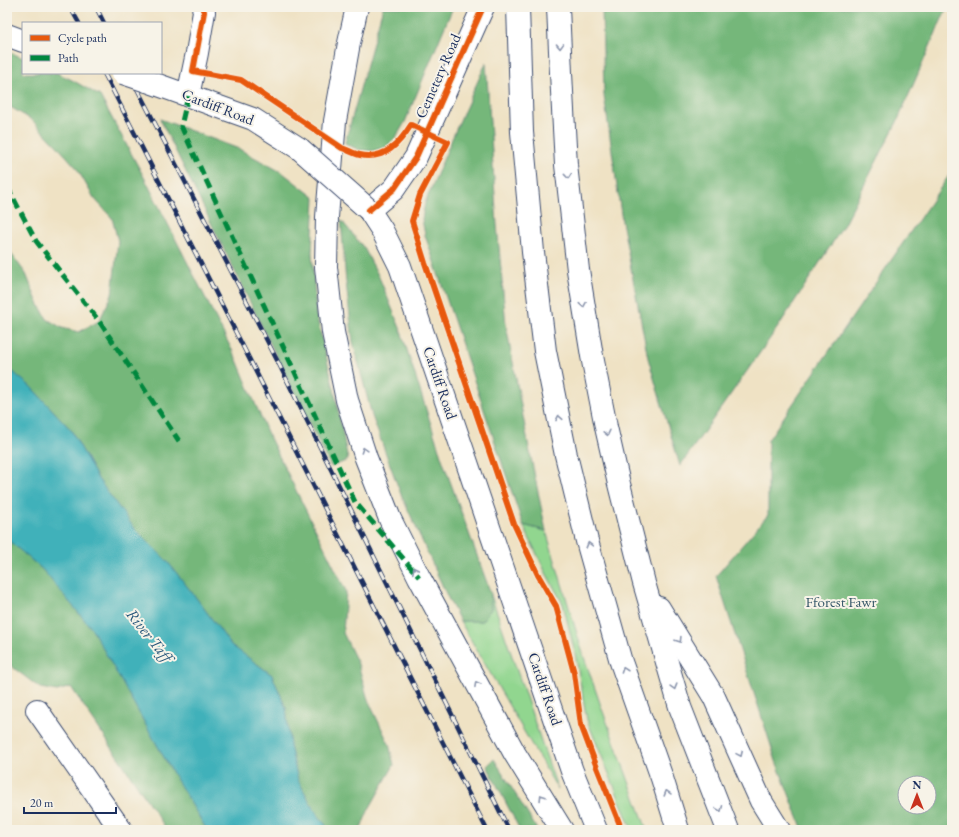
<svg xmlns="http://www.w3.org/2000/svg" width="959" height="837" font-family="'EB Garamond',serif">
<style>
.green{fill:#91d68f;stroke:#568276}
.forest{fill:#74b77a;stroke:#48736c;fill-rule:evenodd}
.water{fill:#41b1ba;stroke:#2e708c}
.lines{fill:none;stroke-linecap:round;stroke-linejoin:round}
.minor-casing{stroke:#3b4a6d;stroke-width:24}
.major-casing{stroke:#3b4a6d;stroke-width:24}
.highway-casing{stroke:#3b4a6d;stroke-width:24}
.minor{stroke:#fff;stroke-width:22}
.major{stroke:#fff;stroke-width:22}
.highway{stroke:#fff;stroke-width:22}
.rail-casing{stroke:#1b2f5e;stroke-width:4.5}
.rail{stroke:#f7f3e8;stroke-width:3;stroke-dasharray:9;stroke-linecap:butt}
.major-bridge-casing{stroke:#3b4a6d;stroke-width:24;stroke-linecap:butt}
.major-bridge{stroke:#fff;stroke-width:22}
.quiet{stroke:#00873e;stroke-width:5;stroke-dasharray:10 5;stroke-linecap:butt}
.cycleway-casing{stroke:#f7f3e8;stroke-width:8}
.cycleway{stroke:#e8590c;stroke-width:6}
.oneway{stroke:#8d97ae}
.labels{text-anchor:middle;stroke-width:4;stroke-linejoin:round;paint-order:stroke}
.street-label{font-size:15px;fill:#1b2f5e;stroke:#f7f3e8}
.park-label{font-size:15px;fill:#38596a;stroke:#f7f3e8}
.water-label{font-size:16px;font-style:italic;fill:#26567a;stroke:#f7f3e8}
</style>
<rect width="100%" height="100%" fill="#f7f3e8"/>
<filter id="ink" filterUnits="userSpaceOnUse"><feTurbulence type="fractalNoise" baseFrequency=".025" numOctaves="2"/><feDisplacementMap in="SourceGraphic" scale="8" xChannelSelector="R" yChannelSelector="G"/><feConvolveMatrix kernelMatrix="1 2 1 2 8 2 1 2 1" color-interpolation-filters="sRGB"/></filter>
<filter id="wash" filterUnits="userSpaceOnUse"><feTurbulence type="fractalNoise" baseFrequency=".012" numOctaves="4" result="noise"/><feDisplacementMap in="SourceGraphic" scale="16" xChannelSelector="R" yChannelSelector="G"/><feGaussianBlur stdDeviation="0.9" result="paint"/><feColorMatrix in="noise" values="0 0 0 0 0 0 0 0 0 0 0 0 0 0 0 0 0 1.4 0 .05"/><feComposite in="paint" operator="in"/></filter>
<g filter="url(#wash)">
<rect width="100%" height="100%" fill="#efe2c4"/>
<g class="green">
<polygon points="523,525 546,531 584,657 602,709 647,830 632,830 587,720 575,653 563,604 545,571"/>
<polygon points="491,595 558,790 460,621 482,621 491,609"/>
</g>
<g class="forest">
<polygon points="383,7 453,7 405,122 395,139 386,147 374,151 359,150 345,143"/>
<polygon points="602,7 947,7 897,122 842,228 778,327 680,466 648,358 622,221 604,95"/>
<polygon points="7,51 23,58 23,73 57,73 72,80 100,96 145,179 237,360 267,432 346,591 343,633 358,664 368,700 389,744 394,765 369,809 360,830 329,830 313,808 298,780 290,746 286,708 272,675 231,645 197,599 167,561 134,528 98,479 71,430 31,387 7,367 7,248 26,274 37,301 47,319 62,328 79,332 99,321 112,295 118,241 112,218 94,198 76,167 58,147 32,120 7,105"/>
<polygon points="486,63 497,225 506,325 528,443 546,531 523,525 425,235 422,219 425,203 457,127"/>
<polygon points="160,119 239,149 283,173 315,198 312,252 316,314 334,389 348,460 331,467"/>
<path d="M952,171V830H803L776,761L716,576L768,515V440L819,366ZM905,783H929V807H905Z"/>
<polygon points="341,220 364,248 379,277 400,328 442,459 491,594 491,609 482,621 460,621 448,598 400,492 372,416 353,342 346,283"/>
<polygon points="7,539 42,569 92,629 174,775 207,830 167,830 71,687 57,691 40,688 7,663"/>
<polygon points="494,759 535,826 537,830 520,830 487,766"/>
</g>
<polygon class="water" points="7,367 31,387 71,430 98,479 134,528 167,561 197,599 231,645 272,675 286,708 290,746 298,780 313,808 329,830 207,830 174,775 92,629 42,569 7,539"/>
</g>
<g filter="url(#ink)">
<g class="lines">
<g class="minor-casing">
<g id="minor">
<polyline points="188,96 197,53 204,12 203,7"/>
<polyline points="369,210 394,189 416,157 483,7"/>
<polyline points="37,710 121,830"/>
</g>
</g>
<g class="major-casing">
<g id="major">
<polyline points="7,35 23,41"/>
<polyline points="147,81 253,119 300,149"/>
<polyline points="369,210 382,230 400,266 572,771 596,830"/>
</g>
</g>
<g class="highway-casing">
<g id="highway">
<polyline points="357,7 349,43 335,121 327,217 326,267 333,332 347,400 366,458 390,519 419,577 515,754 562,830"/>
<polyline points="518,7 522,132 533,252 545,351 566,455 587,541 621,662 662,778 678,830"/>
<polyline points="558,7 561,73 566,165 578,270 592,356 606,427 619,484 644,583 680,707 728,830"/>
<polyline points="659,608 714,697 761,801 779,830"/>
</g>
</g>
<use href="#minor" class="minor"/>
<use href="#major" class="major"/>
<use href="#highway" class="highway"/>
<g class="rail-casing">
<g id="rail">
<polyline points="70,7 79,23"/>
<polyline points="96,7 104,23"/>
<polyline points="104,73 256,372 487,830"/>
<polyline points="129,73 277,360 509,830"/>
</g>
</g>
<use href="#rail" class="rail"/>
<g class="major-bridge-casing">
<g id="major-bridge">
<polyline points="123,73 147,81"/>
<polyline points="300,149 369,210"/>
</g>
</g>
<use href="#major-bridge" class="major-bridge"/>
<g class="quiet">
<polyline points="188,96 181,126 355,502 419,577"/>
<polyline points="7,186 36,241 99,321 179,441"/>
</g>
<g class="cycleway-casing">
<g id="cycleway">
<path d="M203,7L204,12L193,71L241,80L342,148C348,150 354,154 360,155C385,160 399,144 411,125L448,142L420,195L412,221L425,263L514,524L538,575L556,606L574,673L581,725L596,765L622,830"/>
<polyline points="369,210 394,189 416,157 483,7"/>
</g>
</g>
<use href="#cycleway" class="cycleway"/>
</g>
<defs><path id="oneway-chevron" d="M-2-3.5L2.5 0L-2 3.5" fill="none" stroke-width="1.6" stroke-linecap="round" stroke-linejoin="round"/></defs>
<g class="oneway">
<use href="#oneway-chevron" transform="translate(560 46) rotate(88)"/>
<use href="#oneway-chevron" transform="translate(568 176) rotate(84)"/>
<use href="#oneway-chevron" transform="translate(583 305) rotate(81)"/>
<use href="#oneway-chevron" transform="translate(559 418) rotate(-101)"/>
<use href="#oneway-chevron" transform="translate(607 433) rotate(77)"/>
<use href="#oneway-chevron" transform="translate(364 450) rotate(-108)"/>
<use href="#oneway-chevron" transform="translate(589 545) rotate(-105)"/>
<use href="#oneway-chevron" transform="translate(415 570) rotate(-117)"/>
<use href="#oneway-chevron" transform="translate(679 640) rotate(58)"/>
<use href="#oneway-chevron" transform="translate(624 670) rotate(-109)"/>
<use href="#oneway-chevron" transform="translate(477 684) rotate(-119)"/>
<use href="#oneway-chevron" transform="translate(674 687) rotate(74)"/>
<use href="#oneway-chevron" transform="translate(740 754) rotate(66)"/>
<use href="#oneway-chevron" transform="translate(667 793) rotate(-106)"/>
<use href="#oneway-chevron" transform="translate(542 797) rotate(-122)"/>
<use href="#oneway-chevron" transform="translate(720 809) rotate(68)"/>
</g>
</g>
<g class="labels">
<g class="street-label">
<text transform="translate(438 76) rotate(-66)" y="5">Cemetery Road</text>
<text transform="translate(218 107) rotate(21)" y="5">Cardiff Road</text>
<text transform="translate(440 383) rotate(71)" y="5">Cardiff Road</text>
<text transform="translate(545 689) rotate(71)" y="5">Cardiff Road</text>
</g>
<g class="park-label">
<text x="841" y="607">Fforest Fawr</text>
</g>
<g class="water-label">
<text transform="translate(150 635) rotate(51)" y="6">River Taff</text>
</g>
</g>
<rect width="959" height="837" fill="none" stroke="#f7f3e8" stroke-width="24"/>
<rect x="22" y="22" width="140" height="52" fill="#f7f3e8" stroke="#9fa5b1"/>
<rect x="30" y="35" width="20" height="6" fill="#e8590c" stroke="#9fa5b1"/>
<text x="58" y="42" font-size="12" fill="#1b2f5e">Cycle path</text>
<rect x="30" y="55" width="20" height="6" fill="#00873e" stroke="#9fa5b1"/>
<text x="58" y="62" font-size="12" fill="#1b2f5e">Path</text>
<g transform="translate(917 795)"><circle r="19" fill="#f7f3e8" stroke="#9fa5b1"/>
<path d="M0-3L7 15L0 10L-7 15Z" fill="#c8321e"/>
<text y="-6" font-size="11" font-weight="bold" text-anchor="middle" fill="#1b2f5e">N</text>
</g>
<path d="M24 807v6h92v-6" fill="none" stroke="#1b2f5e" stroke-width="2"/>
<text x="30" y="807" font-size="12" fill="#1b2f5e" stroke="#f7f3e8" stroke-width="3" paint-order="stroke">20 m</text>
</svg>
